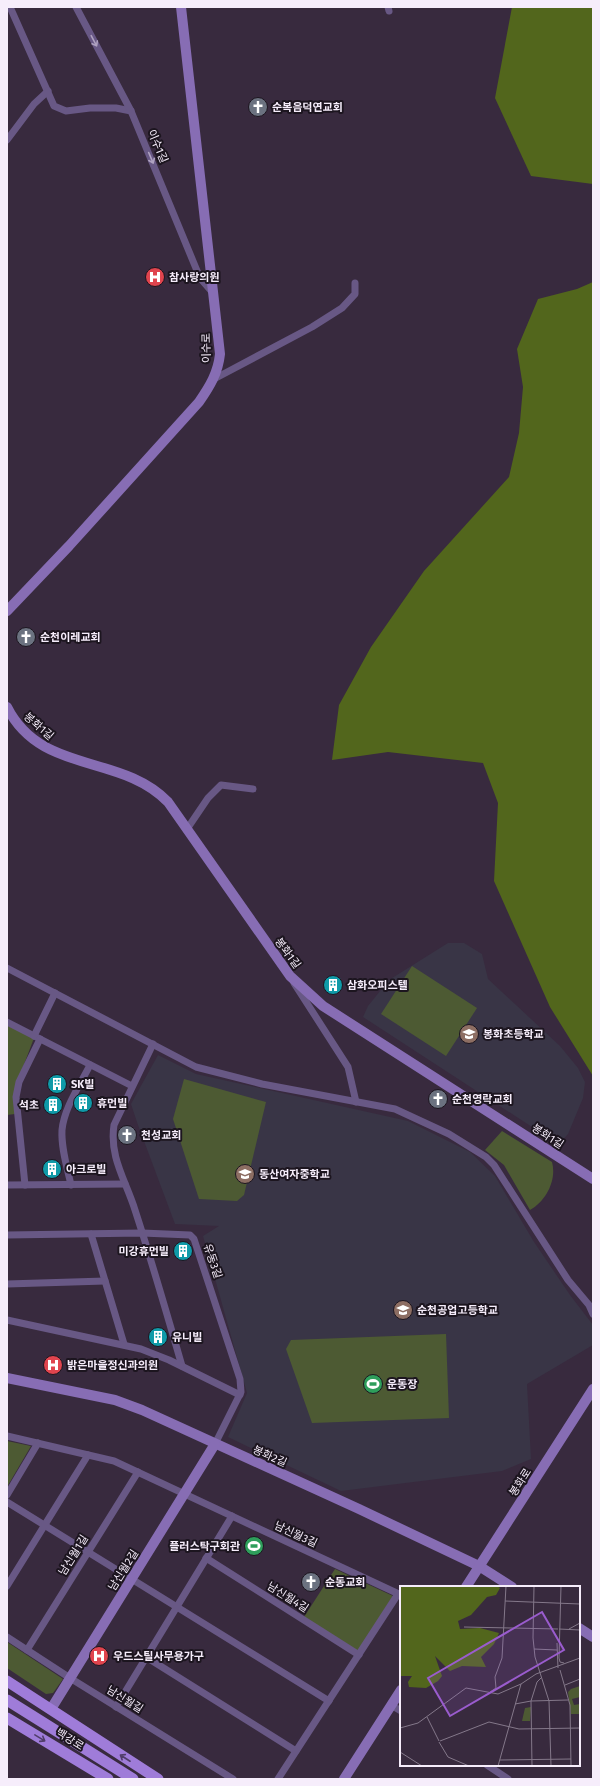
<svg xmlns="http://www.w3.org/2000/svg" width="600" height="1786" font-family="'Fira Sans','Noto Sans KR',sans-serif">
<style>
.education{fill:#393546}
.green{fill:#4d5a33}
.forest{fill:#52661c}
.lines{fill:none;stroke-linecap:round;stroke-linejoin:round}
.street{stroke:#685885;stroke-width:7}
.secondary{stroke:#876db4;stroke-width:10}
.primary{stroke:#9f7cd9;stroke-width:11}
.oneway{stroke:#afa2c0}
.oneway2{stroke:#503e69}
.labels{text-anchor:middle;stroke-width:4;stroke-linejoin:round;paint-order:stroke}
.poi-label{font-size:11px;font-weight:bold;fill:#f6edfb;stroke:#1c151f;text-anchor:start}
.street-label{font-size:11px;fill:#f6edfb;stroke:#1c151f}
.inset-road{fill:none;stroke:#84788a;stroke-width:1}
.view{fill:#9a5cce;fill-opacity:0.15;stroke:#9a5cce;stroke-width:2}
.inset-edge{fill:none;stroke:#f6edfb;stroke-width:2}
</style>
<rect width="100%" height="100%" fill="#382a3e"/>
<g class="education">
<polygon points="448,943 464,943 482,954 488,979 560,1046 578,1068 585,1082 583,1098 568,1134 560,1143 552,1140 363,1017 368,1006 389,980"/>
<polygon points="158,1055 196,1074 408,1121 470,1152 495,1176 534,1242 570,1295 593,1325 593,1345 527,1384 531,1459 502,1471 341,1491 228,1437 247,1393 203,1236 219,1226 175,1224 138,1125 131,1104"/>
</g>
<g class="green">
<polygon points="412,966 477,1008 446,1056 381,1014"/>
<polygon points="7,1024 34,1038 20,1075 15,1114 7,1115"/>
<polygon points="184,1079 266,1102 244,1195 237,1201 199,1199 173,1119"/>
<path d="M502,1131L552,1162C557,1180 546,1201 530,1210L504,1165L485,1150Z"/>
<polygon points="446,1334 449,1418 312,1423 286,1349 291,1340"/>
<polygon points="7,1441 31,1446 7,1487"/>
<polygon points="335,1569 393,1596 358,1651 304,1617"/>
<polygon points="7,1642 63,1679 53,1693 46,1694 7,1668"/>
</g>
<g class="forest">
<polygon points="512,7 593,7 593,184 531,176 495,98"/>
<polygon points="593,282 593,1076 550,1007 494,881 498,803 483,763 388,752 332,760 339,705 371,647 424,571 509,477 519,433 523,387 517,349 538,299 577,289"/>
</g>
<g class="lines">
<g class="street">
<polyline points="10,7 54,106 66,111 90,108 116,108 131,111"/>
<polyline points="76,7 131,111 200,278 213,293"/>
<polyline points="388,7 389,11"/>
<polyline points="7,140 34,104 48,91"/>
<polyline points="214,379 312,327 342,308 355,294 355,283"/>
<polyline points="187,829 208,798 221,785 253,789"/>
<polyline points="7,968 196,1067 262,1084 395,1109 449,1134 486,1157 494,1165 568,1280 589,1305 593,1314"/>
<polyline points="294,983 348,1067 356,1102"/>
<polyline points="7,1022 132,1086"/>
<polyline points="34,1036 55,993"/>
<path d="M153,1044L114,1125C109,1157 126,1181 135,1210C152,1262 167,1314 182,1366"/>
<polyline points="7,1185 125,1184"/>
<polyline points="25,1185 16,1097 19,1082 40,1039"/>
<path d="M71,1185C67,1167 61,1148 62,1130C64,1108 80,1085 90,1065"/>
<polyline points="91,1234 124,1344"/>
<polyline points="7,1235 142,1233 190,1235 194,1239 240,1379 241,1392 215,1444"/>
<polyline points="7,1284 105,1281"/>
<polyline points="7,1320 141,1349 169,1360 240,1395"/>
<polyline points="7,1436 114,1461 401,1595"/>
<polyline points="7,1495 38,1443"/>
<polyline points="7,1502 329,1701"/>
<polyline points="206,1558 359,1655"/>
<polyline points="7,1586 88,1455"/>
<polyline points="7,1637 70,1678 233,1779"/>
<polyline points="27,1650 138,1472"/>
<polyline points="146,1657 296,1751"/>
<polyline points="391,1705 401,1711"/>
<polyline points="116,1707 232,1516"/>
<polyline points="487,1765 508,1779"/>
<polyline points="278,1779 398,1594"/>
</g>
<g class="secondary">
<path d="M7,611L69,546L199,402C210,386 218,373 220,354L181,7"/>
<path d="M7,707C41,775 121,753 168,802L290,976L323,1006L593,1179"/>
<polyline points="7,1378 115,1400 142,1410 359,1509 479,1566 512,1587"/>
<polyline points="466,1587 593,1389"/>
<polyline points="579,1628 593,1637"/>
<polyline points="51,1709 215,1444"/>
<polyline points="344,1779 401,1690"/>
</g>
<g class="primary">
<polyline points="7,1681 158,1779"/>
<polyline points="7,1700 133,1779"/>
<polyline points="7,1718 108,1779"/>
</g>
</g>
<defs><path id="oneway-shaft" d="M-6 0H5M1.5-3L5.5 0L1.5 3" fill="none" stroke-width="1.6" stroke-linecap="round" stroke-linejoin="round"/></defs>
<g class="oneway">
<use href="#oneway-shaft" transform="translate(94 41) rotate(62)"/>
<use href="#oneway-shaft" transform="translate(151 158) rotate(67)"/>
</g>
<g class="oneway2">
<use href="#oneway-shaft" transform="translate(40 1738) rotate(31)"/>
<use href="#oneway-shaft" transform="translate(125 1758) rotate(-147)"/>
</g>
<defs>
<g id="church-disc" transform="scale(1)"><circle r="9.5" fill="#6b7280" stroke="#1c151f"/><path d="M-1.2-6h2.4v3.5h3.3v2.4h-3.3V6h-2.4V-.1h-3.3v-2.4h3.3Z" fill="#fff"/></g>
<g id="hospital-disc" transform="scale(1)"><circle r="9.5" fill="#e0444e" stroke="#1c151f"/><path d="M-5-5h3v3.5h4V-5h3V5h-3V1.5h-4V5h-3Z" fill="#fff"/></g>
<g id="building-disc" transform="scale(1)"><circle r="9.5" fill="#0f9aa8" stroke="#1c151f"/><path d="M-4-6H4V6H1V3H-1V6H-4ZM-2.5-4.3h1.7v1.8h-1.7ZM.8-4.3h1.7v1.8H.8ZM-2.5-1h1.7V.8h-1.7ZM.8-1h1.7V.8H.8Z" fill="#fff"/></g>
<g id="school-disc" transform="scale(1)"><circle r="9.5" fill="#8d6e63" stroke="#1c151f"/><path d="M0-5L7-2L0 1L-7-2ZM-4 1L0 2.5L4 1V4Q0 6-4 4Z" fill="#fff"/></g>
<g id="stadium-disc" transform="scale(1)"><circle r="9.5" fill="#2e9e5b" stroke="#1c151f"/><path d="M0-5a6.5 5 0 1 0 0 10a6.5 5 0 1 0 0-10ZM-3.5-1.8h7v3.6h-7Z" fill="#fff"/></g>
</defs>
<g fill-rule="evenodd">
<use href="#church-disc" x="258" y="107"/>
<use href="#hospital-disc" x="155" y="277"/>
<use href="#church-disc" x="26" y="637"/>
<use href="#building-disc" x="333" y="985"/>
<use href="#school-disc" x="469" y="1034"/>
<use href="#building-disc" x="57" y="1084"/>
<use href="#church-disc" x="438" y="1099"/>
<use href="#building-disc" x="83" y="1103"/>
<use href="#building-disc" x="53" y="1105"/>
<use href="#church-disc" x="127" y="1135"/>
<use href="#building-disc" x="52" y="1169"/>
<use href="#school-disc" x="245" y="1174"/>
<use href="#building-disc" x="183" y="1251"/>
<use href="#school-disc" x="403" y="1310"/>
<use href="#building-disc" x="158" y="1337"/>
<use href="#hospital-disc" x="53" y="1365"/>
<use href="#stadium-disc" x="373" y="1384"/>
<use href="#stadium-disc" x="254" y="1546"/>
<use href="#church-disc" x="311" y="1582"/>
<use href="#hospital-disc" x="99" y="1656"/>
</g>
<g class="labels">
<g class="poi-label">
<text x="272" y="111">순복음덕연교회</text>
<text x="169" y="281">참사랑의원</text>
<text x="40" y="641">순천이레교회</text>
<text x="347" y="989">삼화오피스텔</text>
<text x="483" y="1038">봉화초등학교</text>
<text x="71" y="1088">SK빌</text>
<text x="452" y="1103">순천영락교회</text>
<text x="97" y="1107">휴먼빌</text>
<text x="39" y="1109" text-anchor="end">석초</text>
<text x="141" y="1139">천성교회</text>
<text x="66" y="1173">아크로빌</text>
<text x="259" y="1178">동산여자중학교</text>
<text x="169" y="1255" text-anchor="end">미강휴먼빌</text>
<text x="417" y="1314">순천공업고등학교</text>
<text x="172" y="1341">유니빌</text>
<text x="67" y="1369">밝은마을정신과의원</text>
<text x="387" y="1388">운동장</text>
<text x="240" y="1550" text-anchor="end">플러스탁구회관</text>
<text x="325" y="1586">순동교회</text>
<text x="113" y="1660">우드스틸사무용가구</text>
</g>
<g class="street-label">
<text transform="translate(158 146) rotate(67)" y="4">이수1길</text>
<text transform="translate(206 348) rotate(-91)" y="4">이수로</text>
<text transform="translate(39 726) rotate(41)" y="4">봉화1길</text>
<text transform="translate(288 953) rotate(54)" y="4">봉화1길</text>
<text transform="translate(548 1136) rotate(33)" y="4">봉화1길</text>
<text transform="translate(213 1261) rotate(71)" y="4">유동3길</text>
<text transform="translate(270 1456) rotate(24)" y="4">봉화2길</text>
<text transform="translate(520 1482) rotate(-57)" y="4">봉화로</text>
<text transform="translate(296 1534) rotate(25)" y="4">남신월3길</text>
<text transform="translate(73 1555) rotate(-58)" y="4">남신월1길</text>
<text transform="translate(123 1570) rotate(-58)" y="4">남신월2길</text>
<text transform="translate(288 1597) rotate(32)" y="4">남신월4길</text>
<text transform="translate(125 1699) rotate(32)" y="4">남신월길</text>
<text transform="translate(70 1739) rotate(32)" y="4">백강로</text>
</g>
</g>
<g transform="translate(400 1586)">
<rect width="180" height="180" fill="#382a3e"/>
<path d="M180,100V111L172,113L174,119L180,118V128H171L168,106L171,103ZM131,121L130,135H122L125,122Z" fill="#4d5a33"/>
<path d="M0,0H97L100,2L96,9L87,11L71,29L58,35L60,43L80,42L99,47L94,58L81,71L86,81L62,80L50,85L35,70L42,90L38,95L26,102L9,101L8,96L12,90H0Z" fill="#52661c"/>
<path class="inset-road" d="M134,0L133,52L135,71L149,115L151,180M161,0L159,72L160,76L164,77M105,15L180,18M64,41L158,43M159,43L180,44M169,43L180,37M157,57L158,82M134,63L157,64M160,84L170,119L171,180M165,99L180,93M90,106L96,102L95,91L102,72L106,0M115,118L131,115L168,114M27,131L39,155M0,142L18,137L66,102L98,108L121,98L136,88L180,72M40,155L89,136L119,143L180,142M39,156L48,171L69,180M0,166L22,180M100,174L171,173M98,180L121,98M132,180L131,115L137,96L142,91"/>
<path class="view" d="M142,26L164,64L50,130L28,92Z"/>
<rect width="180" height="180" class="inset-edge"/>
</g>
<rect width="600" height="1786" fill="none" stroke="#f6edfb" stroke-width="16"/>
</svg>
